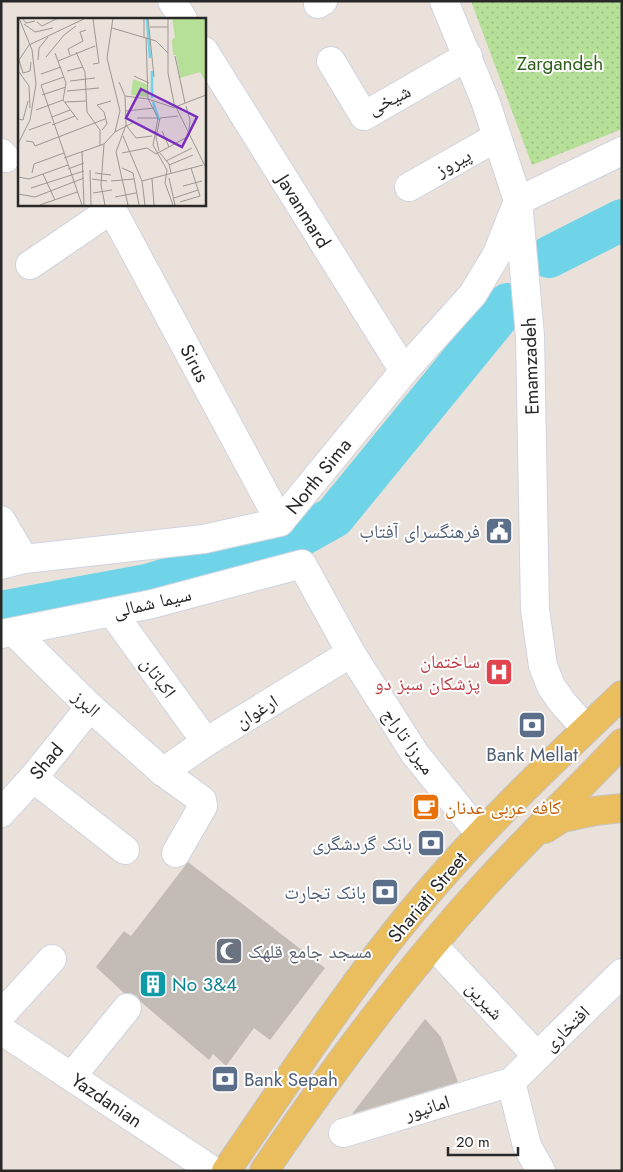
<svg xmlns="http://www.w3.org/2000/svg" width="623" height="1172" font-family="Jost,'Noto Naskh Arabic',sans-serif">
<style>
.grass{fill:url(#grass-dots)}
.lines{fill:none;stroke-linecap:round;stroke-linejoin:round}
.river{stroke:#70d4e9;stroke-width:42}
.building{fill:#c2bbb6}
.minor-casing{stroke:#cfd4e0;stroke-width:30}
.major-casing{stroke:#c3c3c3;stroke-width:30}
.minor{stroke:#fff;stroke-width:28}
.major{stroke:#eabd5e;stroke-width:28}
.labels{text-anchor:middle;stroke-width:4;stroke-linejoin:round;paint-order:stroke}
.park-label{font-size:19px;fill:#30601c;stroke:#fff}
.street-label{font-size:19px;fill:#282828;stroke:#fff}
.service-label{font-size:19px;fill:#4e5e75;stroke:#fff;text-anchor:end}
.health-label{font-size:19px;fill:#be3a42;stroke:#fff;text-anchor:end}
.food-label{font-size:19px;fill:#c56008;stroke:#fff;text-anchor:start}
.worship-label{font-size:19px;fill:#5b616d;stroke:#fff;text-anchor:start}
.culture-label{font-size:19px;fill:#0d838f;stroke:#fff;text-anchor:start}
.inset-river{fill:none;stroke:#70d4e9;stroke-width:2.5}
.inset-road{fill:none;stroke:#9c9793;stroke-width:1}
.view{fill:#7b2cbf;fill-opacity:0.15;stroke:#7b2cbf;stroke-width:2.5}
.inset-edge{fill:none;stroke:#282828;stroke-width:2.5}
</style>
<defs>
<pattern id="grass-dots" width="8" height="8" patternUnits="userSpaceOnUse" patternTransform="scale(1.25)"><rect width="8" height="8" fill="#b6df98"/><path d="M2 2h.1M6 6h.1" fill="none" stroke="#9cbf83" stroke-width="1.8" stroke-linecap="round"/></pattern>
</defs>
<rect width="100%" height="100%" fill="#eae1da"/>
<polygon class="grass" points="471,1 622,1 622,129 532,165"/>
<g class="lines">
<g class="river">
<polyline points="549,257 622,220"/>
<polyline points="1,612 147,585 293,540 334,517 508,304"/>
</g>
</g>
<g class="building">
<polygon points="188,862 325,968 270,1040 254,1028 226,1066 213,1054 209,1060 141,1002 137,996 130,993 124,993 96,967 124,931 131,936"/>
<polygon points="425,1019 441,1037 458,1082 352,1114"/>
</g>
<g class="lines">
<g class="minor-casing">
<g id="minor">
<polyline points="172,1 183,19"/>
<polyline points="444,1 486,103 518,201 530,336 535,609 543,666 551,686 562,702 586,729"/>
<polyline points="318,4 323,1"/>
<polyline points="204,51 404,371"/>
<polyline points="331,61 364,116 468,56"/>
<polyline points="1,153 6,158"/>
<polyline points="409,187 497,137"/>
<polyline points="109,204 280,522"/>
<polyline points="30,265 112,209"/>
<polyline points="1,520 24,559"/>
<polyline points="1,565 24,559 204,539 280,522 404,371 473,294 497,254 518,201 622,151"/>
<polyline points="112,612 206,742"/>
<polyline points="14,632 90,707 163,772 202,800 203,806 176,853"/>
<polyline points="1,634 152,604 302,564 351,653 415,754 480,834"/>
<polyline points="163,772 206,742 351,653"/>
<polyline points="33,778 125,850"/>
<polyline points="1,813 33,778 90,707"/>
<polyline points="433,945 537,1056"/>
<polyline points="1,1015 52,959"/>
<polyline points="1,1030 213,1171"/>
<polyline points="72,1076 127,1008"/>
<polyline points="511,1082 527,1146 541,1171"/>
<polyline points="343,1133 511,1082 622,973"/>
</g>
</g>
<g class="major-casing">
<g id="major">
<polyline points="545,829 562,818 595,811 622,808"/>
<path d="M226,1171C294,1072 359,971 438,881C495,815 559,755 622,695"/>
<path d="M264,1171C331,1072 402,976 482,888C527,838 576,792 622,743"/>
</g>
</g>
<use href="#minor" class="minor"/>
<use href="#major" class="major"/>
</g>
<defs>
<g id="civic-square" transform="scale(1.4375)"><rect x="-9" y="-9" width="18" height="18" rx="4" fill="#5c6f8a" stroke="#fff"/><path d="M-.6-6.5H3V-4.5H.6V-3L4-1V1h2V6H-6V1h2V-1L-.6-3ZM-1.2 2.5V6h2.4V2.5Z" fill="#fff"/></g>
<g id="hospital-square" transform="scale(1.4375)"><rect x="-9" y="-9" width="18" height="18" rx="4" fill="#e0444e" stroke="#fff"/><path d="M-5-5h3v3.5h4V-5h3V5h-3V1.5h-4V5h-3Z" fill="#fff"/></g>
<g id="bank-square" transform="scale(1.4375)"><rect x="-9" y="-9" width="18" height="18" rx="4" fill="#5c6f8a" stroke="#fff"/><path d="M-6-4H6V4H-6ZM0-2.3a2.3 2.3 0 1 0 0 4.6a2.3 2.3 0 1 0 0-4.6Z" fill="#fff"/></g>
<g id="cafe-square" transform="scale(1.4375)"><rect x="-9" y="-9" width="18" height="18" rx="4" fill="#e8710a" stroke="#fff"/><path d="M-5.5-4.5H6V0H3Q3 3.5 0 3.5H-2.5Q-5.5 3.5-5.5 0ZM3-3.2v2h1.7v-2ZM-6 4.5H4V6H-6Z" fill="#fff"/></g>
<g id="mosque-square" transform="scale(1.4375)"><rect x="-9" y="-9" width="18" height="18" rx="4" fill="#6b7280" stroke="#fff"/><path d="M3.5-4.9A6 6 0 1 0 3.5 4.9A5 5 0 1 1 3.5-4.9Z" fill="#fff"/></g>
<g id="building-square" transform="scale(1.4375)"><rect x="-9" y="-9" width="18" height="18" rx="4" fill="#0f9aa8" stroke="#fff"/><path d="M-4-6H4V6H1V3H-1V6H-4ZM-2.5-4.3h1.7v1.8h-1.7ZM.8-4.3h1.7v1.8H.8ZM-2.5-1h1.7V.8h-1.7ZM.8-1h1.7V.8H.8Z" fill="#fff"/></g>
</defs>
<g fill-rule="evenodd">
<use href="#civic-square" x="499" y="531"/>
<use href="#hospital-square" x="499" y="672"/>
<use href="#bank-square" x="532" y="725"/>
<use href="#cafe-square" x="426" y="807"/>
<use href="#bank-square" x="431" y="843"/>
<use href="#bank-square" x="385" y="892"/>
<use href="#mosque-square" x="229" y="951"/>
<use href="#building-square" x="153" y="984"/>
<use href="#bank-square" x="225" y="1079"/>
</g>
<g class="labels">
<g class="park-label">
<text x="560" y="70">Zargandeh</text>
</g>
<g class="street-label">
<text transform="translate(389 99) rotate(-26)" y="7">شیخی</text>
<text transform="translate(453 162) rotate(-29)" y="7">پیروز</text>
<text transform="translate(304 211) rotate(58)" y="7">Javanmard</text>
<text transform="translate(195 363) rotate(62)" y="7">Sirus</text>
<text transform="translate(530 366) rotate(-92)" y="7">Emamzadeh</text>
<text transform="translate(318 476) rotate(-51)" y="7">North Sima</text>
<text transform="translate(152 602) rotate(-13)" y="7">سیما شمالی</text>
<text transform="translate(159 677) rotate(54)" y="7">اکباتان</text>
<text transform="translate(87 703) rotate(43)" y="7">البرز</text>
<text transform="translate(256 711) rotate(-32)" y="7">ارغوان</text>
<text transform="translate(409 741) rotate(55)" y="7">میرزا تاراج</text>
<text transform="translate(46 761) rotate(-50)" y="7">Shad</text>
<text transform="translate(427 897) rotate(-50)" y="7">Shariati Street</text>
<text transform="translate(485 1000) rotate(47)" y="7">شیرین</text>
<text transform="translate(566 1028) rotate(-44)" y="7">افتخاری</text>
<text transform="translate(107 1100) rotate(34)" y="7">Yazdanian</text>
<text transform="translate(427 1107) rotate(-17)" y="7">امانپور</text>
</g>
<g class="service-label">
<text x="480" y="538">فرهنگسرای آفتاب</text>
<text x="532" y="761" text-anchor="middle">Bank Mellat</text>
<text x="412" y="850">بانک گردشگری</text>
<text x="366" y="899">بانک تجارت</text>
<text x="244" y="1086" text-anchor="start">Bank Sepah</text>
</g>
<g class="health-label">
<text x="480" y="668">ساختمان<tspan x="480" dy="22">پزشکان سبز دو</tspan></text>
</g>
<g class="food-label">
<text x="445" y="814">کافه عربی عدنان</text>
</g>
<g class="worship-label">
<text x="248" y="958">مسجد جامع قلهک</text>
</g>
<g class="culture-label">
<text x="172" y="991">No 3&amp;4</text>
</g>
</g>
<g transform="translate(18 18)">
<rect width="188" height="188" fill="#eae1da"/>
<path d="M115,61L130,67L129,79L113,77Z" fill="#b6df98"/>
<path d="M154,0H187V62L182,54L162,60L158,37H155L154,22L157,19Z" fill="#b6df98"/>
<path class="inset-river" d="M129,1L132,40M134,80V53M135,84L141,102"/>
<path class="inset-road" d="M4,0L8,5L17,3M95,0L89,40L102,93L97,114M130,0L136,59M150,0V55L156,85L188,150M75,1L81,45L75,46M19,4L24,8L40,0M6,6L17,14L35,10M132,9H150M94,10L138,23L150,35M126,19V0M128,19L130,81L140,100L135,127L149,152L147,165L155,187M58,34L67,54L69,94L82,112V128M37,35L48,65L45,82L60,102M52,37L50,31L65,23L62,14L68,12M157,38L167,85M28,39L46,17L58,8M20,42L21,30L30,19M40,43L77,28M13,44L12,53L5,55L1,42L11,27L68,0M49,53L65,49M1,54L11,68L12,90M23,56L43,49M116,58L131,65M52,63L77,60M101,64L107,78L108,107L98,134L110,187M23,67L46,59M23,67L64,187M49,73L81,70M24,77L48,69M107,78L130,81L157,90M47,84L68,83M168,88L172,102L171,112M157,89L188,77M18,92L45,82M108,93L136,90M34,99L52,92M119,100H140M0,101L5,102L10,83M34,107L57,98M108,107L118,120L134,118M11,112L33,104M84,112L89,106L86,94L79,87L93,83M144,113L151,129M105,118L124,163L127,187M8,123L15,124L17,128L87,101M0,126L12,102L18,66L14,32L1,0M86,126L83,167L87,187M129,130L138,136L171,118M64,133L66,187M141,133L138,119L142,100L160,98M104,135L129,130M142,135L151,146L153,155M46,140L86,126L97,114L116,104M148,143L174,130M151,147L175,137M104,150L115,155L121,187M173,150L182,178M50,151L66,145M72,152L73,187M14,155L16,146L46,135M77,155L93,157M25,156L37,182M0,159L11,161L50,147M151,160L157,187M74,161L89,163M134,161L136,187M93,163L116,161M124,163L185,147M165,168L184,163M13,170L66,153M75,175L94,172M0,176L17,179L66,160M97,179L118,175M156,180L180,172M162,184L182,178M22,187L59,174"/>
<path class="view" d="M123,71L179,99L164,129L108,100Z"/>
<rect width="188" height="188" class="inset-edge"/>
</g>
<rect width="623" height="1172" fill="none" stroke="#282828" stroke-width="5"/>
<path d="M448 1147v8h70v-8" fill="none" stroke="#282828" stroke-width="2.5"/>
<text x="456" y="1147" font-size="15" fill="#282828" stroke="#ffffff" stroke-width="4" paint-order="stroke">20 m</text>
</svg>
